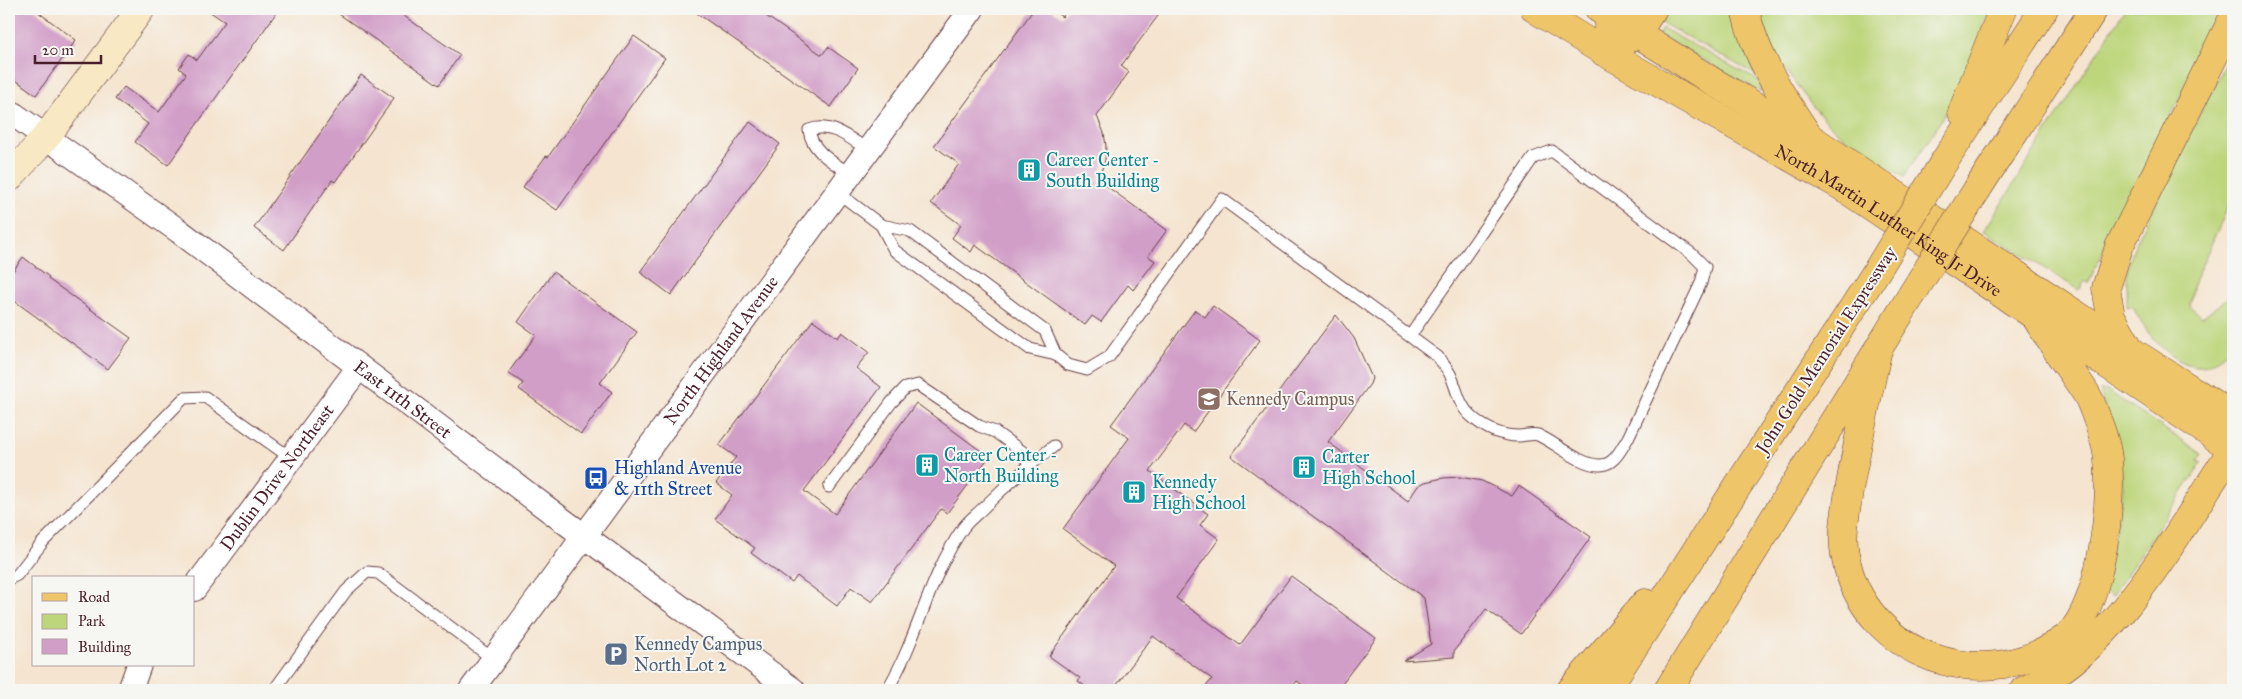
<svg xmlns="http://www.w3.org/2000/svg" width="2242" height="699" font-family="'IM FELL Great Primer',serif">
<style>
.green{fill:#bdd67b;stroke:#847a53}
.building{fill:#d19ec8}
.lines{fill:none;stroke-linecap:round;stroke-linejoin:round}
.lane-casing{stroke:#643d44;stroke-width:13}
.street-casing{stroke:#643d44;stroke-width:26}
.secondary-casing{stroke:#643d44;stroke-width:29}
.primary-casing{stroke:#643d44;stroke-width:29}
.highway-casing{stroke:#643d44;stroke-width:29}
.lane{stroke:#fff;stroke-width:11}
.street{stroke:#fff;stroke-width:24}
.secondary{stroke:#f8e8c3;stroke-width:28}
.primary{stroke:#eec569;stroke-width:28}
.highway{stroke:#eec569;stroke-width:28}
.highway-bridge-casing{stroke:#643d44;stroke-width:29;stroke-linecap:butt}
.highway-bridge{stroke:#eec569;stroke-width:28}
.labels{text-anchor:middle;stroke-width:4;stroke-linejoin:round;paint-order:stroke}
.culture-label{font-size:18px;fill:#0d838f;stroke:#f6f6f2;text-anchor:start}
.street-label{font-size:18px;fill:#4a1f2b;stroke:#f6f6f2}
.education-label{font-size:18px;fill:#785e54;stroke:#f6f6f2;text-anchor:start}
.transit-label{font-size:18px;fill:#164399;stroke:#f6f6f2;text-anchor:start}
.service-label{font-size:18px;fill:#4e5e75;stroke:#f6f6f2;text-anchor:start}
</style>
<rect width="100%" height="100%" fill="#f6f6f2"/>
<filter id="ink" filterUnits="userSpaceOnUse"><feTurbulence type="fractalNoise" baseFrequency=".02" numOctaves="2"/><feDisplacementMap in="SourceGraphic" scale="10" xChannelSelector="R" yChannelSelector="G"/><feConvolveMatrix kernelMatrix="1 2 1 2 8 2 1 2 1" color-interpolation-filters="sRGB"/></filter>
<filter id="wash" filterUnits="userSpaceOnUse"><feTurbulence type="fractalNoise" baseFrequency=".0096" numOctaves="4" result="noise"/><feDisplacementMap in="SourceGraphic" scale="20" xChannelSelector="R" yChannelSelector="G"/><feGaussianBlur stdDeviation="1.12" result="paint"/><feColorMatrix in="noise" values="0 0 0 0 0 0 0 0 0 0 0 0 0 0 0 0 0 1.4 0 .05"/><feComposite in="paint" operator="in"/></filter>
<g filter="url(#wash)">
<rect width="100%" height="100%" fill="#f5e4cf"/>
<g class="green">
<polygon points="1665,9 1734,9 1758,76 1662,23 1658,20"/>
<path d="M1756,9H1991L1961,85L1934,132L1904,177C1878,161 1849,145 1828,123C1811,106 1798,87 1784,67H1779Z"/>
<polygon points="2125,9 2224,9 2088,283 2085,281 2079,290 1984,231"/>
<polygon points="1662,28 1761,82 1761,92 1659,35"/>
<path d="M2233,47V196L2194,282L2190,306L2202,317L2233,294V343C2225,353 2216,364 2203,366C2175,370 2141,329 2133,306L2127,307V270L2134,247Z"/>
<polygon points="2100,390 2108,391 2202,454 2198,460 2202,463 2112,596 2104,591 2123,488 2120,464"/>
</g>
<g id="blocks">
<g class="building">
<polygon points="9,9 34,9 76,40 36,95 9,75"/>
<polygon points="206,9 279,9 168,165 135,142 148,124 115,99 124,87 159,112 186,74 179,68 189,54 197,60 225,22"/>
<polygon points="332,9 394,9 460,55 439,85"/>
<polygon points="691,9 756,9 822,55 828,47 858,68 831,107"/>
<polygon points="1034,9 1051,9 1062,17 1068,9 1163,9 1121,66 1129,72 1097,116 1104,133 1106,146 1105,160 1098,180 1167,230 1148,256 1155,261 1133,290 1128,285 1101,322 1092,316 1085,325 975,245 971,252 952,238 961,225 931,203 959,164 934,146"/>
<polygon points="634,36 665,58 557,210 523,187 546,156 548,157"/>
<polygon points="361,75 394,98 335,182 332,180 284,250 254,228"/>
<polygon points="750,122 780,144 671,295 640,272"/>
<polygon points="23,257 49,277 48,279 131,338 108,369 9,297 9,277"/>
<polygon points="553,272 637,332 600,383 612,392 581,434 519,389 523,383 508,373 536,335 518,322"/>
<polygon points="1213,306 1260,340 1193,432 1184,425 1150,471 1208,514 1200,525 1219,539 1176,598 1240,645 1291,576 1376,638 1337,690 1309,690 1297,681 1290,690 1203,690 1212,679 1153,636 1113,690 1090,690 1078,681 1080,678 1049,656 1114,566 1063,529 1129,438 1111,425 1195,310 1205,317"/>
<polygon points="1336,315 1354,338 1372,378 1370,384 1328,442 1408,501 1418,486 1425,482 1443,478 1460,477 1482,481 1512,496 1519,486 1591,537 1521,634 1486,609 1454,651 1454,657 1403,661 1431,644 1424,598 1231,456"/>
<polygon points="813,320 838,338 842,332 869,352 856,368 881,387 804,491 835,514 916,403 989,457 947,513 941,509 872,602 851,587 837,606 797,576 792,583 751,553 755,548 715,519 732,495 716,483 736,457 719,445"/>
</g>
</g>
</g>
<g filter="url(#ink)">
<use href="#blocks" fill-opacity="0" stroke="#643d44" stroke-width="1"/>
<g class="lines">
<g class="lane-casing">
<g id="lane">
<path d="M850,174C833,162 812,152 809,130C831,122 850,138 868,150"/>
<path d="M837,192L881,225L894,250L1030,349L1056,355L1068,365L1087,370L1109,357L1222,199L1438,357C1442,363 1448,369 1451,376C1457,389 1459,406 1471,416C1484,428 1501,436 1519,436C1525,436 1532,433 1538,435C1556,443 1580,465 1599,465C1614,466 1621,449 1628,438L1701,283L1705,267L1692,254L1552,151L1533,158L1410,336"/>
<polyline points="881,225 910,231 1045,331 1056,355"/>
<polyline points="829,487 891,403 905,388 918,385 979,426 995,432 1023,452 1029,465"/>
<polyline points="9,579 17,575 42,543 184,398 205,397 291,458"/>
<polyline points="274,690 346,591 367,572 378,573 493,659"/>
<path d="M887,690C918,639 928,578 963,528C968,521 976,515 982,509C1005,486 1029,465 1054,446"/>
</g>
</g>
<g class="street-casing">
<g id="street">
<path id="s1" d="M9,111L179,231L561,519L793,690"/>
<path id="s2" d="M194,589L359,367"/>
<polyline points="130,690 139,665"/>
<path id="s3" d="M471,690L972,9"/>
</g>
</g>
<g class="secondary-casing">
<polyline id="secondary" points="9,178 46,137 141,9"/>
</g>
<g class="primary-casing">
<g id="primary">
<path id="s4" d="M1535,9L1604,52L1841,186L2233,449"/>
<polyline points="1599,9 1712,81 1809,137 2131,351 2233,416"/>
</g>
</g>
<g class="highway-casing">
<g id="highway">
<path d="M1745,9C1755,57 1782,96 1809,137"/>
<polyline points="1604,52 1636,34 1653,9"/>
<polyline points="1604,52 1610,16 1615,9"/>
<polyline points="1962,112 2003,9"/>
<polyline points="1942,165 2044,9"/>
<polyline points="1978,188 2094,9"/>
<path d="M1878,349C1868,396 1857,443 1849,491C1846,512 1841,534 1845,555C1864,658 1987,699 2068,636C2102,604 2114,496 2107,452C2104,436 2097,418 2091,403C2087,393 2079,383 2073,374C2059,354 2046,334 2033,313"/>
<polyline points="2131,351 2111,316 2106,288 2119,247 2233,18"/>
<polyline points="1571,690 1645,603"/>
<polyline points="1606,690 1876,272"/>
<polyline points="1668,690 1911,296"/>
<path d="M2024,690C2113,656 2181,525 2233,449"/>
</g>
</g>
<use href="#lane" class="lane"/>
<use href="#street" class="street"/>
<use href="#secondary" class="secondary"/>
<use href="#primary" class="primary"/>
<use href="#highway" class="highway"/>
<g class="highway-bridge-casing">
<g id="highway-bridge">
<polyline points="1876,272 1942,165"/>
<polyline points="1911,296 1978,188"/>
</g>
</g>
<use href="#highway-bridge" class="highway-bridge"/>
</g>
</g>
<defs>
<g id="building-square" transform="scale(1.25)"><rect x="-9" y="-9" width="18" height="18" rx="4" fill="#0f9aa8" stroke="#f6f6f2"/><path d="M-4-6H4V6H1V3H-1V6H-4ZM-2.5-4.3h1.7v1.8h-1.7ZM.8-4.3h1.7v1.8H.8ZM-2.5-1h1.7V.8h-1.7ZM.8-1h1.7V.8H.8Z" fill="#fff"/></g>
<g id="school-square" transform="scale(1.25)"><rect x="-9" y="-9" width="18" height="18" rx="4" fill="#8d6e63" stroke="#f6f6f2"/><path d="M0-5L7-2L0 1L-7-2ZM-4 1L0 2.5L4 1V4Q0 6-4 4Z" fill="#fff"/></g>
<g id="bus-square" transform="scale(1.25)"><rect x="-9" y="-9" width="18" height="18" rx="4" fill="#1a4fb4" stroke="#f6f6f2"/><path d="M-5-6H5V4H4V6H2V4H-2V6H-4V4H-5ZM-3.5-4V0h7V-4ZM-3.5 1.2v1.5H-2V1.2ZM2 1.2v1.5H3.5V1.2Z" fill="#fff"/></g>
<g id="parking-square" transform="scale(1.25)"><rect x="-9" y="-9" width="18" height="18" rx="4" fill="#5c6f8a" stroke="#f6f6f2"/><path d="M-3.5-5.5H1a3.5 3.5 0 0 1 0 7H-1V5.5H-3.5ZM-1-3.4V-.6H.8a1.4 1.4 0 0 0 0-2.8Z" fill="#fff"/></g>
</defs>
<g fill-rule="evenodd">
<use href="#building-square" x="1029" y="170"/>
<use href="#school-square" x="1209" y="399"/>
<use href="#building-square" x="927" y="465"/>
<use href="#building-square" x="1304" y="467"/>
<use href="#bus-square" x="596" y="478"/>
<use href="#building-square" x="1134" y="492"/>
<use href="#parking-square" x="616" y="654"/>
</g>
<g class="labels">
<g class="culture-label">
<text x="1046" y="166">Career Center -<tspan x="1046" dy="21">South Building</tspan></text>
<text x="944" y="461">Career Center -<tspan x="944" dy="21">North Building</tspan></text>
<text x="1322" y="463">Carter<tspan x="1322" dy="21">High School</tspan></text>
<text x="1152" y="488">Kennedy<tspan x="1152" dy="21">High School</tspan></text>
</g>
<g class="street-label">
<text dy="6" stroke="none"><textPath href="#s4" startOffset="412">North Martin Luther King Jr Drive</textPath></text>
<text dy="6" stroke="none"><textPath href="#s3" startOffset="422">North Highland Avenue</textPath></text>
<text transform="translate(1826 350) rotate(-57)" y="6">John Gold Memorial Expressway</text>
<text dy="6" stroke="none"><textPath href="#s1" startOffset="488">East 11th Street</textPath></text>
<text dy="6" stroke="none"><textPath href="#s2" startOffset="139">Dublin Drive Northeast</textPath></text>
</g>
<g class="education-label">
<text x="1226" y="405">Kennedy Campus</text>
</g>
<g class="transit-label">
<text x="614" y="474">Highland Avenue<tspan x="614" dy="21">&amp; 11th Street</tspan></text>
</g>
<g class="service-label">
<text x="634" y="650">Kennedy Campus<tspan x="634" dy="21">North Lot 2</tspan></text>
</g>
</g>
<rect width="2242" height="699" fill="none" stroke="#f6f6f2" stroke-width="30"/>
<rect x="32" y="576" width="162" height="90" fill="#f6f6f2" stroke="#b1a0a2"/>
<rect x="42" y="593" width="25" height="8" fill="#eec569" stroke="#b1a0a2"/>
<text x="78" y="602" font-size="15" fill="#4a1f2b">Road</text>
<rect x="42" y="614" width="25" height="15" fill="#bdd67b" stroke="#b1a0a2"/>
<text x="78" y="626" font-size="15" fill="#4a1f2b">Park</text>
<rect x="42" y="639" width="25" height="15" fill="#d19ec8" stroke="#b1a0a2"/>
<text x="78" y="652" font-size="15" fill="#4a1f2b">Building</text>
<path d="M35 55v8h66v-8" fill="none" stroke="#4a1f2b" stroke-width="2.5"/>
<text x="42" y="55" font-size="15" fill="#4a1f2b" stroke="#f6f6f2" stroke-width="4" paint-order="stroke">20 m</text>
</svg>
